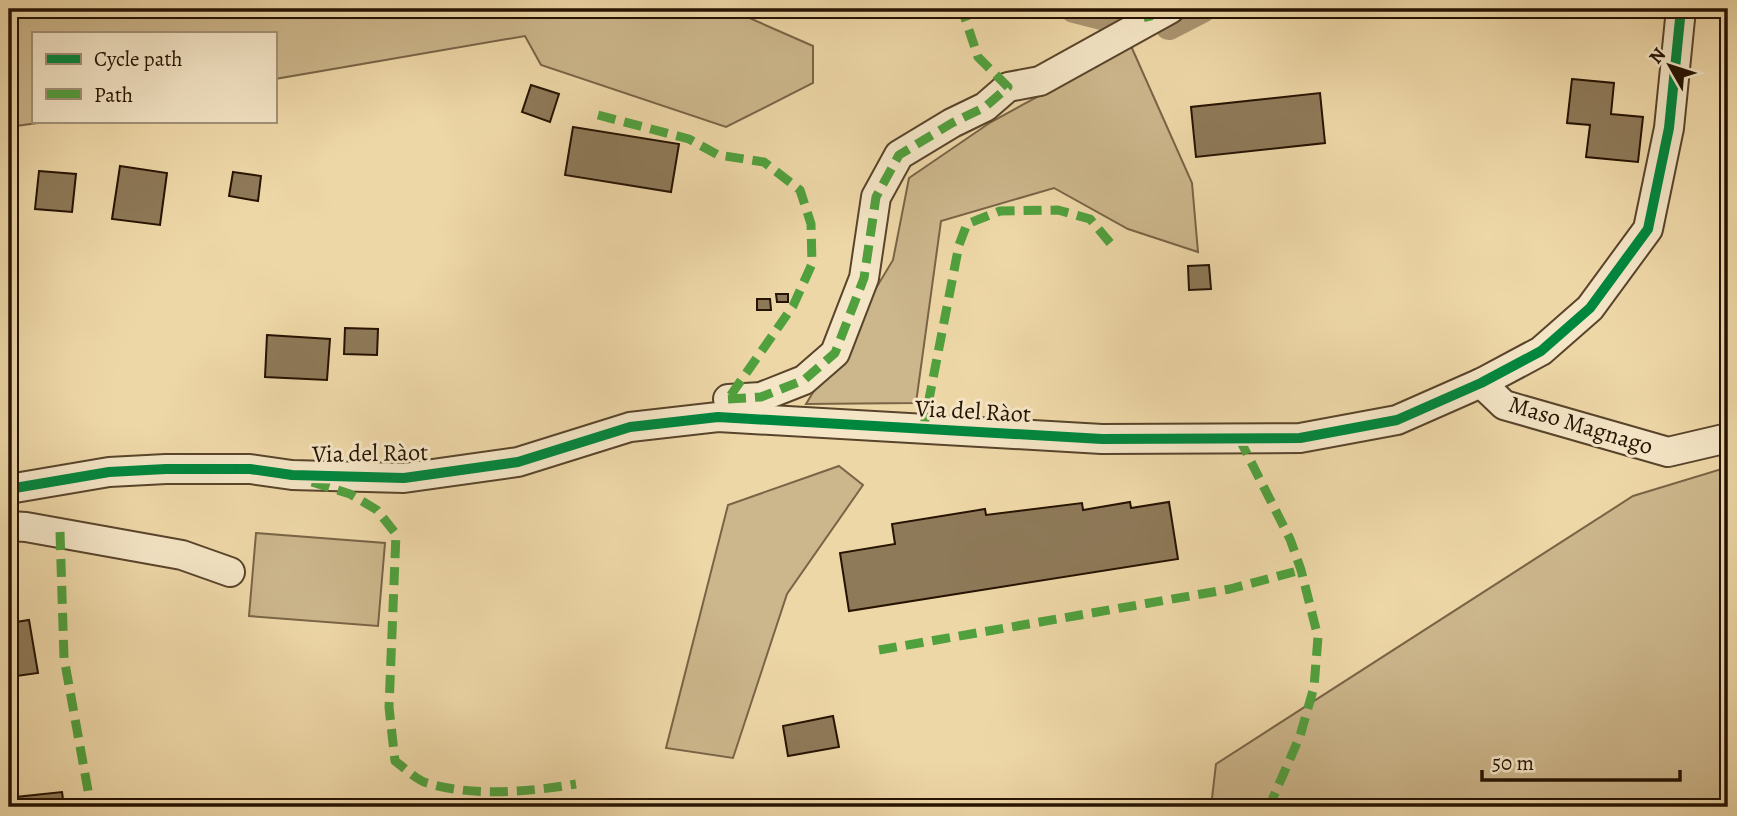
<svg xmlns="http://www.w3.org/2000/svg" width="1737" height="816" font-family="Alegreya,serif">
<style>
.green{fill:#ccb68b;stroke:#796446;stroke-width:2}
.lines{fill:none;stroke-linecap:round;stroke-linejoin:round}
.canal{stroke:#aa946f;stroke-width:28}
.building{fill:#8e7958;stroke:#261302;stroke-width:2}
.minor-casing{stroke:#58442b;stroke-width:32}
.minor{stroke:#f4e5c6;stroke-width:28}
.quiet{stroke:#50a03d;stroke-width:9;stroke-dasharray:18 9;stroke-linecap:butt}
.cycleway-casing{stroke:#f4e5c6;stroke-width:15}
.cycleway{stroke:#00873e;stroke-width:10}
.labels{text-anchor:middle;stroke-width:6;stroke-linejoin:round;paint-order:stroke}
.street-label{font-size:24px;fill:#261302;stroke:#f4e5c6}
</style>
<rect width="100%" height="100%" fill="#eed7a7"/>
<filter id="stains"><feTurbulence type="fractalNoise" baseFrequency=".00286" numOctaves="4"/><feColorMatrix values="0 0 0 0 .2 0 0 0 0 .09 0 0 0 0 .02 0 0 0 .5 -.17"/></filter>
<radialGradient id="worn" r=".72"><stop offset=".6" stop-color="#630" stop-opacity="0"/><stop offset="1" stop-color="#630" stop-opacity=".3"/></radialGradient>
<g class="green">
<polygon points="9,9 729,9 813,46 813,83 726,127 541,65 525,36 275,79 275,33 33,33 33,121 51,121 9,127"/>
<polygon points="1131,46 1192,183 1198,252 1128,229 1054,188 941,221 916,403 806,404 893,260 909,178 991,122"/>
<polygon points="839,466 863,485 787,594 733,758 666,748 728,505"/>
<polygon points="1728,467 1728,807 1211,807 1216,764 1633,496"/>
<polygon points="256,533 385,543 378,626 249,616"/>
</g>
<g class="lines">
<g class="canal">
<polyline points="1074,9 1125,22"/>
<polyline points="1169,26 1202,9"/>
</g>
</g>
<g class="building">
<polygon points="1572,79 1614,83 1611,114 1643,117 1638,162 1586,157 1590,125 1567,123"/>
<polygon points="531,85 559,94 550,122 522,112"/>
<polygon points="1320,93 1325,143 1196,157 1191,107"/>
<polygon points="573,127 679,144 671,192 565,175"/>
<polygon points="120,166 167,173 160,225 112,219"/>
<polygon points="39,171 76,174 72,212 35,209"/>
<polygon points="233,172 261,176 258,201 229,196"/>
<polygon points="1209,265 1211,289 1189,290 1188,266"/>
<polygon points="776,294 788,294 788,302 777,302"/>
<polygon points="757,299 770,299 771,310 757,310"/>
<polygon points="345,328 378,329 377,355 344,354"/>
<polygon points="267,335 330,339 327,380 265,377"/>
<polygon points="1130,502 1131,508 1169,502 1178,559 849,611 840,553 895,544 892,524 985,509 986,515 1082,503 1083,510"/>
<polygon points="29,620 38,673 9,677 9,623"/>
<polygon points="833,716 839,747 788,756 783,726"/>
<polygon points="62,792 64,807 17,807 16,797"/>
</g>
<g class="lines">
<g class="minor-casing">
<g id="minor">
<polyline points="1481,383 1504,405 1668,452 1728,438"/>
<polyline points="728,399 761,397 804,380 835,353 864,278 876,197 899,155 952,123 985,107 1008,87 1040,81 1170,9"/>
<polyline points="9,489 109,472 166,469 250,469 292,475 404,478 518,462 630,427 718,417 1102,439 1300,438 1397,420 1481,383 1541,351 1590,308 1648,229 1669,128 1681,9"/>
<polyline points="9,526 26,527 182,555 230,572"/>
</g>
</g>
<use href="#minor" class="minor"/>
<g class="quiet">
<polyline points="1146,9 1149,21"/>
<polyline points="598,115 689,139 718,155 764,162 800,190 811,224 812,264 793,306 726,402"/>
<polyline points="728,399 761,397 804,380 835,353 864,278 876,197 899,155 952,123 985,107 1008,87 978,57 962,9"/>
<polyline points="923,430 959,245 967,224 1000,211 1058,210 1090,219 1111,244"/>
<polyline points="1239,438 1290,539 1301,570 1318,637 1314,687 1300,736 1269,807"/>
<path d="M312,482L350,494L377,510L396,534L389,707L395,761C405,768 416,780 427,783C474,797 528,792 576,784"/>
<polyline points="60,532 64,658 91,807"/>
<polyline points="879,650 1230,589 1301,570"/>
</g>
<g class="cycleway-casing">
<polyline id="cycleway" points="9,489 109,472 166,469 250,469 292,475 404,478 518,462 630,427 718,417 1102,439 1300,438 1397,420 1481,383 1541,351 1590,308 1648,229 1669,128 1681,9"/>
</g>
<use href="#cycleway" class="cycleway"/>
</g>
<g class="labels">
<g class="street-label">
<text transform="translate(973 411) rotate(3)" y="8">Via del Ràot</text>
<text transform="translate(1581 425) rotate(17)" y="8">Maso Magnago</text>
<text transform="translate(370 453) rotate(-1)" y="8">Via del Ràot</text>
</g>
</g>
<rect width="1737" height="816" fill="none" stroke="#eed7a7" stroke-width="35"/>
<rect x="10" y="10" width="1716" height="795" fill="none" stroke="#261302" stroke-width="3.5"/>
<rect x="18" y="18" width="1702" height="781" fill="none" stroke="#261302" stroke-width="2"/>
<rect x="32" y="32" width="245" height="91" fill="#f4e5c6" stroke="#a29178" stroke-width="2"/>
<rect x="46" y="54" width="35" height="10" fill="#00873e" stroke="#a29178" stroke-width="2"/>
<text x="94" y="66" font-size="21" fill="#261302">Cycle path</text>
<rect x="46" y="89" width="35" height="10" fill="#50a03d" stroke="#a29178" stroke-width="2"/>
<text x="94" y="102" font-size="21" fill="#261302">Path</text>
<g transform="translate(1670 66) rotate(309)" stroke="#f4e5c6" stroke-width="5" paint-order="stroke">
<path d="M0-5L12 26L0 18L-12 26Z" fill="#261302"/>
<text y="-10" font-size="19" font-weight="bold" text-anchor="middle" fill="#261302">N</text>
</g>
<path d="M1482 770v10h198v-10" fill="none" stroke="#261302" stroke-width="3.5"/>
<text x="1492" y="770" font-size="21" fill="#261302" stroke="#f4e5c6" stroke-width="5" paint-order="stroke">50 m</text>
<rect width="100%" height="100%" filter="url(#stains)"/>
<rect width="100%" height="100%" fill="url(#worn)"/>
</svg>
